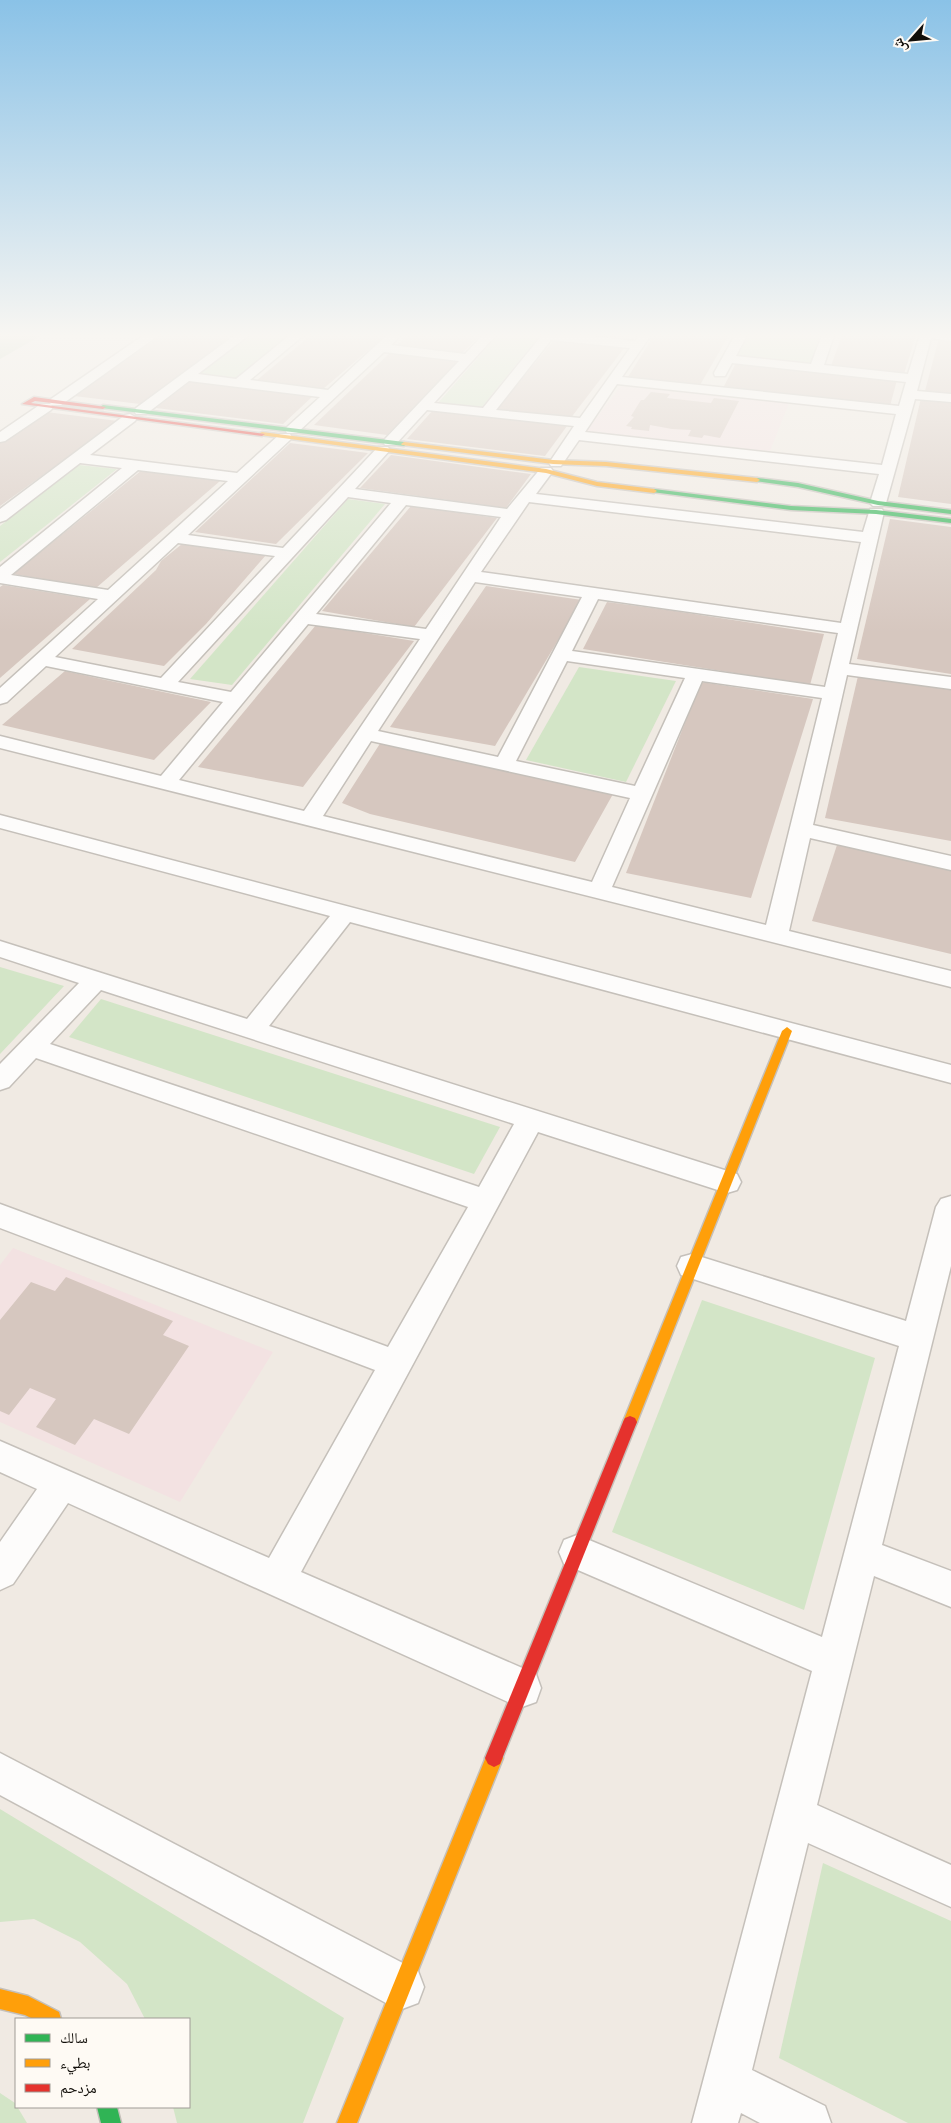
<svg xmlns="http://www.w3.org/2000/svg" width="951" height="2123" font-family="'Varela Round','Noto Naskh Arabic',sans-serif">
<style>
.education{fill:#f3e2e2}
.green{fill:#d3e5c7}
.forest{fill:#b8ccac}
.building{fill:#d6c7bf}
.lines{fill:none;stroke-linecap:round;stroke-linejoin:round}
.street-casing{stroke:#c5c0ba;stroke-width:3}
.fast-casing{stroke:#c5c0ba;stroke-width:3}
.slow-casing{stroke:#c5c0ba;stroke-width:3}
.jam-casing{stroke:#c5c0ba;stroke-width:3}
.street{fill:#fdfcfb;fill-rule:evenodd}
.fast{fill:#30b455;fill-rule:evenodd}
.slow{fill:#ff9f0a;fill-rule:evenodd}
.jam{fill:#e5322d;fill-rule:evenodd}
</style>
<rect width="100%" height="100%" fill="#f0eae3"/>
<g class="education">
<polygon points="621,386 789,403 770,451 584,434"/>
<polygon points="13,1248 273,1352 180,1502 0,1422 0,1265"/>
</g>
<g class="green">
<polygon points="251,335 291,335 235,380 198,375"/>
<polygon points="498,335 540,335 481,408 438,403"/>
<polygon points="746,335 820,335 811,366 736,358"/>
<polygon points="79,465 117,469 0,562 0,526"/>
<polygon points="348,499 385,504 232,685 190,679"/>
<polygon points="579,667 676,681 626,782 526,760"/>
<polygon points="0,967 64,986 0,1054"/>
<polygon points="101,999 500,1127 474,1174 69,1037"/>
<polygon points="702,1300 875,1358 804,1610 612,1532"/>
<polygon points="0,1809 344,2018 303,2123 177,2123 173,2107 189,2107 189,2019 145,2019 127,1984 80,1942 34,1919 0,1922"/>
<polygon points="823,1863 951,1921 951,2123 908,2123 779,2058"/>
<polygon points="0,2093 15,2103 27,2123 0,2123"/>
</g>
<polygon class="forest" points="0,335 42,335 0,359"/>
<g class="building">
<polygon points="162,335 236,335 140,404 74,396"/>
<polygon points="311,335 386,335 323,389 256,381"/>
<polygon points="408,335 481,335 462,353 397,345"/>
<polygon points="596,335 630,335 627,340"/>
<polygon points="654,335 729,335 700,385 628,377"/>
<polygon points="842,335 916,335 904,374 831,366"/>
<polygon points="939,338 951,339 951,394 925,391"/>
<polygon points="555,339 625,347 570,419 496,410"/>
<polygon points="391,352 460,360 387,435 314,425"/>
<polygon points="736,363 897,380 890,406 723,388"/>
<polygon points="191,381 236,387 313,396 283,424 156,408"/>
<polygon points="651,392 670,394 667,398 711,403 714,398 739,401 720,438 704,435 702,438 688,436 691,430 672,429 650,425 649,431 631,429 632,427 626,426 634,417 631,416 641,400 644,400"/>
<polygon points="921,398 951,401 951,504 898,497"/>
<polygon points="434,409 567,426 545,456 407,439"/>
<polygon points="46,412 118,421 0,506 0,443"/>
<polygon points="290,443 368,453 276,544 195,532"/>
<polygon points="391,455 531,474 506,508 360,488"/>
<polygon points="142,470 220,481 96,588 13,574"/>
<polygon points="411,506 497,518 414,627 322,611"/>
<polygon points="890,519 951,527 951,674 857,659"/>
<polygon points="182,544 266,555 206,624 164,666 72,649 156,570 161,561"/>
<polygon points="3,585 90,599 0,678 0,587"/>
<polygon points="486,586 582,600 495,746 390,727"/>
<polygon points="607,602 668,610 824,634 810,685 583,649"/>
<polygon points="316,625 414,641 303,787 198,767"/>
<polygon points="65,671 106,680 211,702 154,760 2,725"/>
<polygon points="858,676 951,690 951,841 825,818"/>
<polygon points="701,682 813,699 751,898 626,873"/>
<polygon points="381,742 418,752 613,794 575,862 370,814 342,803"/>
<polygon points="837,845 951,870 951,954 812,921"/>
<polygon points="66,1277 173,1321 163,1335 189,1346 129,1434 94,1419 75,1445 36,1427 56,1399 30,1388 9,1415 0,1411 0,1320 31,1282 55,1291"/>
</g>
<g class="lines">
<g class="street-casing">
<g id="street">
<polygon points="144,335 159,335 61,405 51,405 53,407 51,410 5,441 0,442 0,432 41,404 51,404 49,402 51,399"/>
<path d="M235,335H249L198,374L236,379L290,335H304L250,380L328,390L387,335H401L391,345L465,354L483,335H496L434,403L483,408L542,335H580L635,341L639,335H651L622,377L899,406L906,382L732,363L725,376H715L714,373L735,335H747L736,356L811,364L822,335H834L824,365L908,374L920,335H951V341L931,338L917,391L951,394V402L915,399L886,503L883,506H873L870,503L879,474L579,440L561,466H551L549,463L574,426L427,410L395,445H385L383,442L385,439L459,361L384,352L297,433H287L285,430L287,427L320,397L189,381L146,414H136L134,411L136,408ZM551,340L630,348L580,418L496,410ZM617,384L896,414L882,465L585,432Z"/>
<path d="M130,414L137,418L135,421L90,455L237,473L280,434H290L292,437L290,440L188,535L283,548L378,447H388L390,450L355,489L507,509L541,468H551L553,471L536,494L863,532L870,509H882L884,512L849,664L951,677V689L847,675L813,825L951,856V870L810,838L789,931L951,971V987L0,748V736L161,776L223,702L46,666L7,702L0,704V688L98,599L0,583V567L122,468L80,463L6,520L0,522V509L125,415ZM138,470L228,481L108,590L11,575ZM348,497L391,503L231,692L178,682ZM529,502L861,542L841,623L481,572ZM406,505L501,517L426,629L316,614ZM178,543L275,556L161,678L55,657ZM475,582L582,597L498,757L378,731ZM598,599L838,633L825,687L572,651ZM308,624L420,639L304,811L179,780ZM567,661L685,678L635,786L516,761ZM702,681L822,698L766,925L612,887ZM371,741L630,798L592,882L323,816Z"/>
<path d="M0,815L951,1065V1083L350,922L269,1026L737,1174L741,1182L737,1190L727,1193L538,1132L301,1572L536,1674L541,1688L536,1702L522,1707L508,1702L68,1503L13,1584L0,1590V1542L37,1489L0,1472V1441L269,1558L375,1370L0,1228V1204L388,1347L468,1207L36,1058L9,1087L0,1090V1064L79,983L0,957V941L247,1019L330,916L0,828ZM101,990L514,1124L479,1187L50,1044Z"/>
<polygon points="951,1196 951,1266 882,1545 951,1571 951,1607 874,1576 817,1805 951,1865 951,1907 808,1843 752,2070 825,2106 831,2123 760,2123 741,2113 738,2123 692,2123 812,1671 564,1564 559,1552 564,1540 577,1535 822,1637 899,1346 681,1275 677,1266 681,1257 692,1254 906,1321 936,1207 941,1199"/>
<polygon points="0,1753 418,1971 424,1987 418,2003 402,2009 386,2003 0,1795"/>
</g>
</g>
<g class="fast-casing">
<g id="fast">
<polygon points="103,405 404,442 407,444 404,446 101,408 100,407"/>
<polygon points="757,478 798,483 878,501 951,510 951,514 878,505 798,487 755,481 755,479"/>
<polygon points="654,489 791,506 876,510 951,519 951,523 876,514 791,510 652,492 652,490"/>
<polygon points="97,2107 117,2107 121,2123 101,2123"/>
</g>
</g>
<g class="slow-casing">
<g id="slow">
<polygon points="262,432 546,469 597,482 654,489 657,491 654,493 597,486 546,473 260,435 260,433"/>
<polygon points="404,442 553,460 606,462 757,478 760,480 757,482 606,466 553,464 402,445 401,444"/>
<polygon points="787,1027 792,1031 637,1422 635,1426 630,1428 625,1426 623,1422 782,1031"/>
<polygon points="494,1749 500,1752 503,1758 357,2123 337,2123 488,1752"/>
<polygon points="0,1989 28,1996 59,2012 61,2019 33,2019 25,2015 0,2009"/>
</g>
</g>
<g class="jam-casing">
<g id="jam">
<polygon points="34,397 106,407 103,409 35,401 31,403 265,434 262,436 22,404"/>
<polygon points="630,1416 635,1418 637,1422 500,1764 494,1767 488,1764 485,1758 623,1422 625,1418"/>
</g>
</g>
<use href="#street" class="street"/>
<use href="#fast" class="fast"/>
<use href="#slow" class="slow"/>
<use href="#jam" class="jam"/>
</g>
<linearGradient id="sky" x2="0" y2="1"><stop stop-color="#8ac2e7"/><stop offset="0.53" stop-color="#f8f6f2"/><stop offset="1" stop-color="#f8f6f2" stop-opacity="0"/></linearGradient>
<rect width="951" height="633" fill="url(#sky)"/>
<rect x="15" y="2018" width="175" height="90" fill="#fefaf4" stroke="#9f9b96"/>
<rect x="25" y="2034" width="25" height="8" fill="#30b455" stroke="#9f9b96"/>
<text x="60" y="2043" font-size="15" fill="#100d08">سالك</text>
<rect x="25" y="2059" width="25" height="8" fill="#ff9f0a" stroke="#9f9b96"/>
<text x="60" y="2068" font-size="15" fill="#100d08">بطيء</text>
<rect x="25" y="2084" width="25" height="8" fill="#e5322d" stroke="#9f9b96"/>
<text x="60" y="2093" font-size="15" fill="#100d08">مزدحم</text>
<g transform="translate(911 40) rotate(243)" stroke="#fefaf4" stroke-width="4" paint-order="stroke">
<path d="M0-4L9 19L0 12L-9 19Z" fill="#100d08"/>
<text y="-8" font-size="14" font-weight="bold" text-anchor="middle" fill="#100d08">ش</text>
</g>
</svg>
